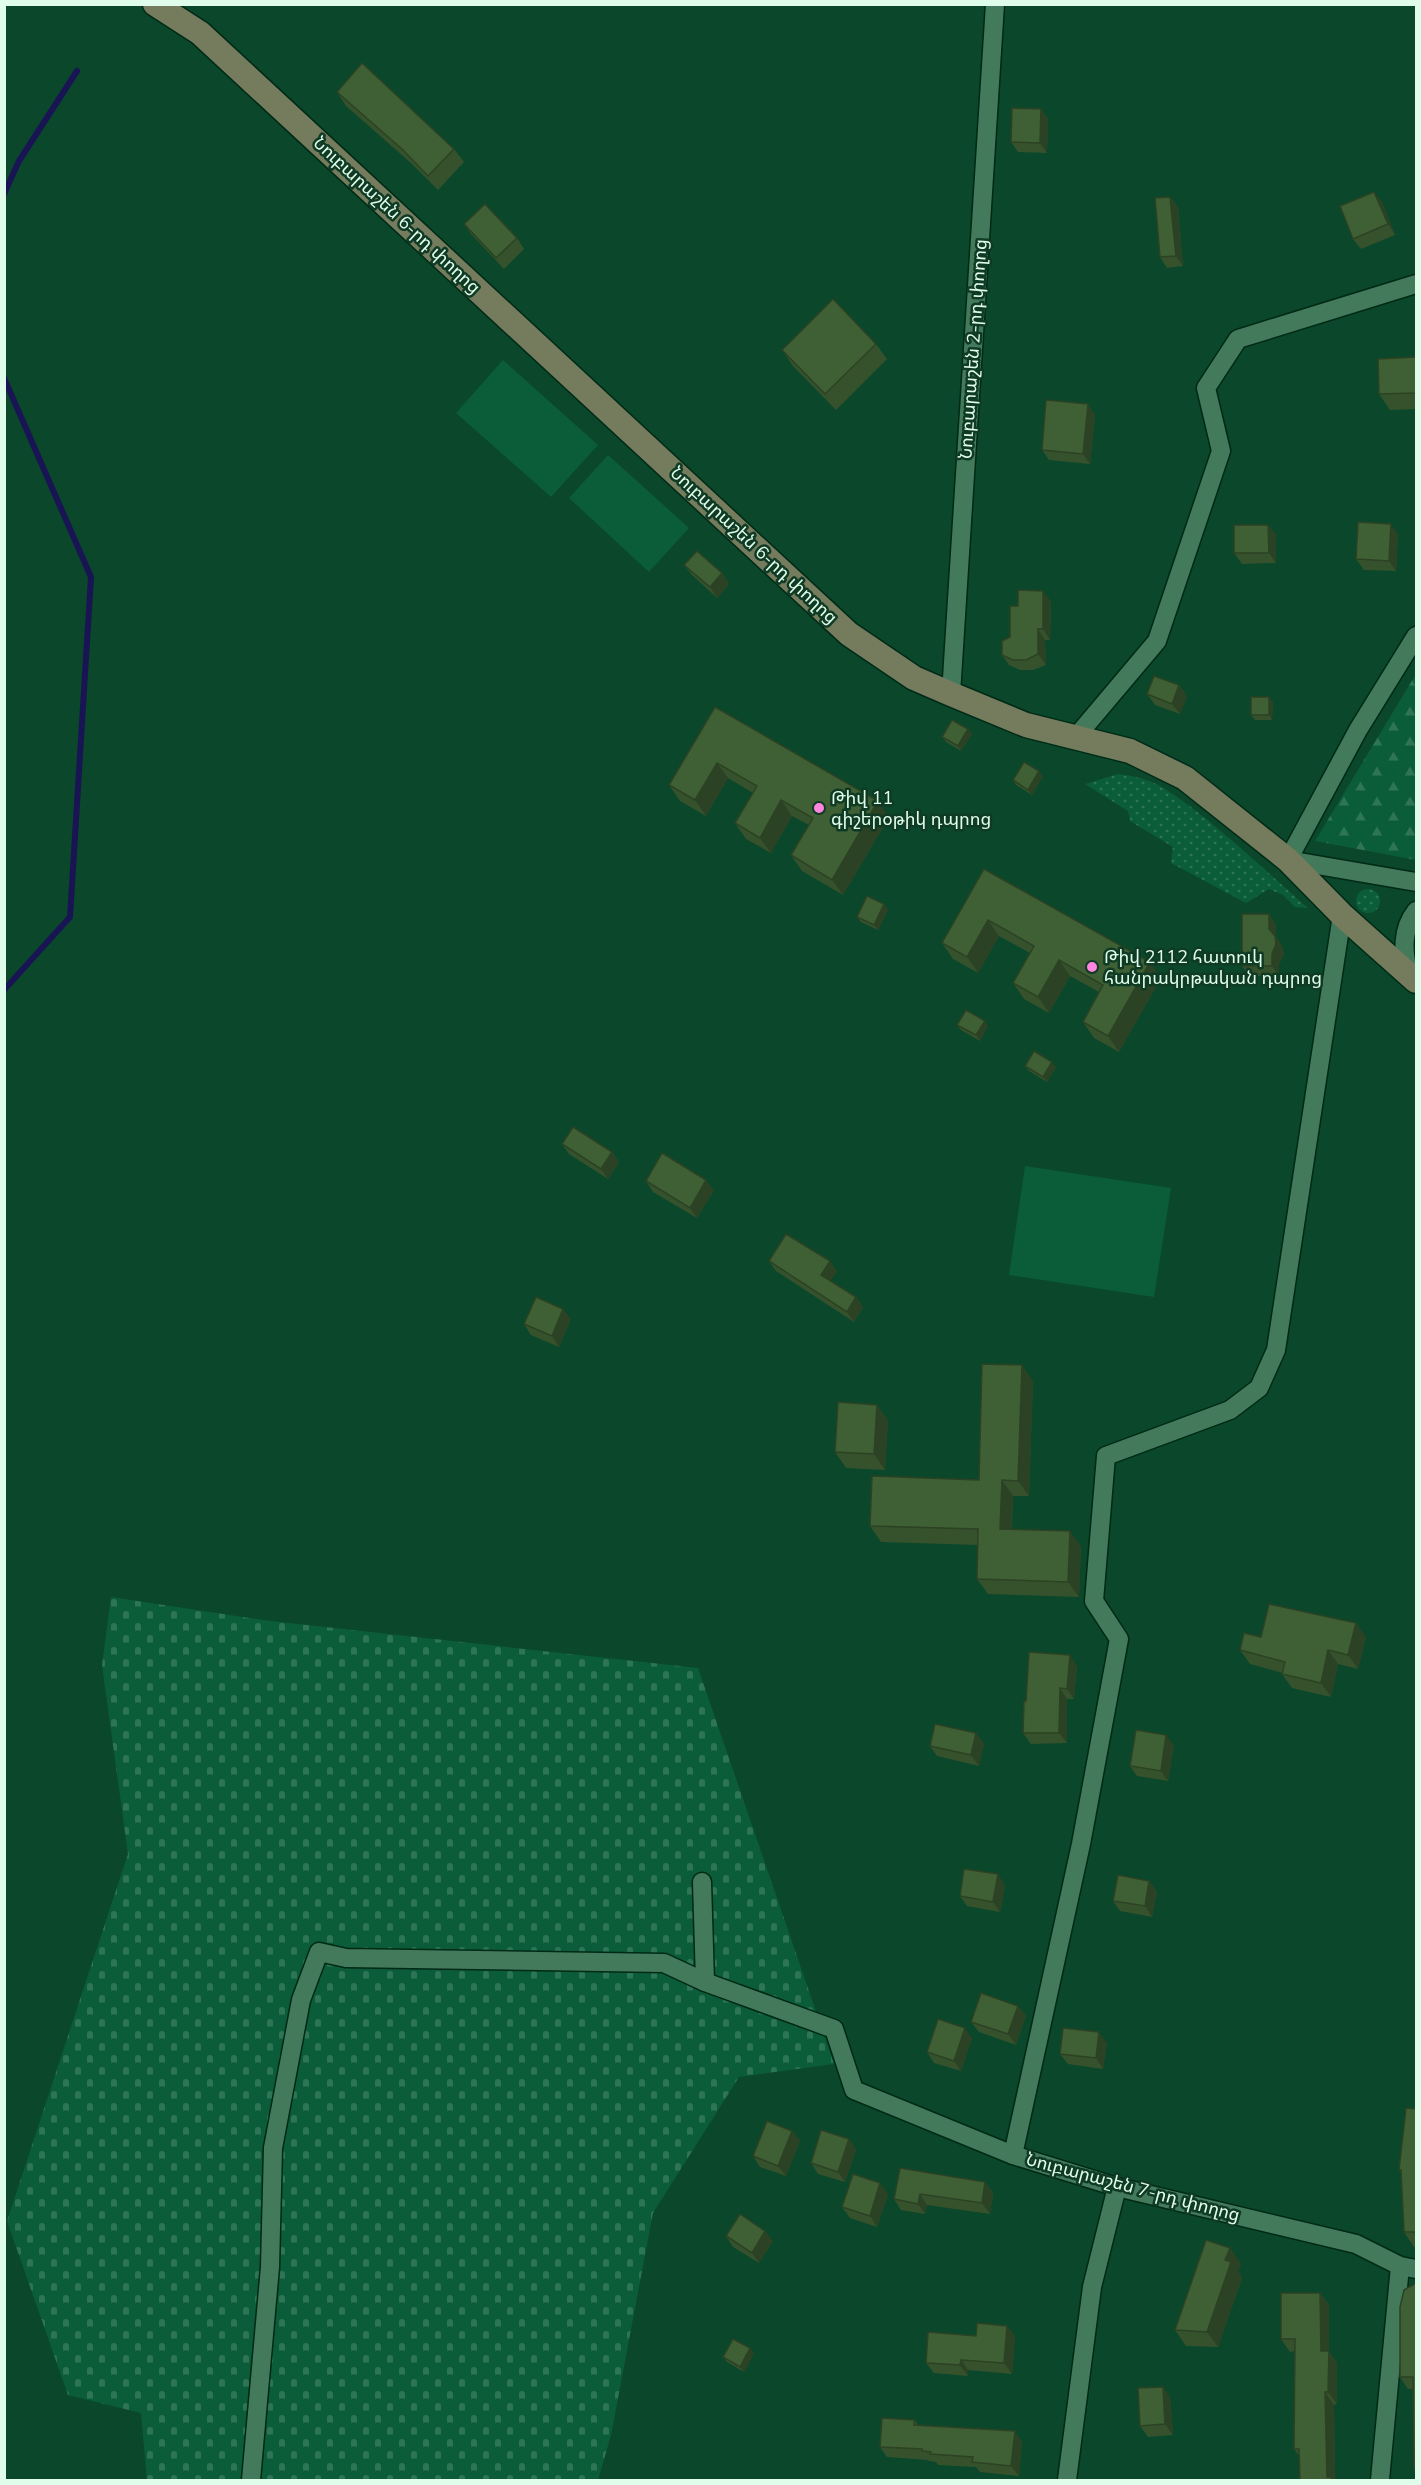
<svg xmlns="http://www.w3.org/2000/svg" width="1421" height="2485" font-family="'Nunito Sans','Noto Sans Armenian',sans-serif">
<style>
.grass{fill:url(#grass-dots)}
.forest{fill:url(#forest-firs)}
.cemetery{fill:url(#cemetery-stones)}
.pitch{fill:#0b5d39}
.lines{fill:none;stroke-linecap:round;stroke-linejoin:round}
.stream{stroke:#191554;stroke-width:6}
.street-casing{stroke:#002a16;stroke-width:21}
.secondary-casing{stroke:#002a16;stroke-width:27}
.street{stroke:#437a5b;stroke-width:18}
.secondary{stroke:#747c5d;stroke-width:24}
.wall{fill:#36522d}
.shaded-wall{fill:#2c4224}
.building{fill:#3f5f34;stroke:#2c4224;stroke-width:1.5}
.poi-dot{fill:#ff85df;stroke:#0f3a24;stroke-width:2}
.labels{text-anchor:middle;stroke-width:5;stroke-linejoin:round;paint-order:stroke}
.street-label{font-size:18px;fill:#e0fcea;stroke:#0f3a24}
.poi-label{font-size:18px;fill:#e0fcea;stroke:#0f3a24;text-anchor:start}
</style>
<defs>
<pattern id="grass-dots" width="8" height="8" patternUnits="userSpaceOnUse" patternTransform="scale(1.5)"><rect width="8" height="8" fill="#0b5d39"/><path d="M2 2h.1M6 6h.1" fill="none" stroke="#2e7556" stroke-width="1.8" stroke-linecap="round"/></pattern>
<pattern id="forest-firs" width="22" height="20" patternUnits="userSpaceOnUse" patternTransform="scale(1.5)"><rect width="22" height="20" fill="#0b5d39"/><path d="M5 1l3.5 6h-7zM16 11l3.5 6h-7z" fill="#2e7556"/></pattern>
<pattern id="cemetery-stones" width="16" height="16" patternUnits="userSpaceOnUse" patternTransform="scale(1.5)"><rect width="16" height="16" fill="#0b5d39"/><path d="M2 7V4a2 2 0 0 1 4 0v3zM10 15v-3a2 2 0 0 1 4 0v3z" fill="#2e7556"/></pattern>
</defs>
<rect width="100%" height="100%" fill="#0a472b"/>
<g class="grass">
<path d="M1118,774C1133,776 1149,779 1162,787C1211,818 1263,869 1308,908L1295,907L1283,895L1269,889L1246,903L1171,863L1173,847L1130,821L1128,811L1085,784Z"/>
<circle cx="1368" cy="901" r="12"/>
</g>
<polygon class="forest" points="1416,674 1416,860 1315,841"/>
<polygon class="cemetery" points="111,1597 270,1621 698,1668 834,2064 739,2077 653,2213 611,2435 598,2480 147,2480 141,2413 68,2395 7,2221 128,1854 102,1665"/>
<g class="pitch">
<polygon points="503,360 598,445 551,497 456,413"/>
<polygon points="608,455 689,528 649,572 569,498"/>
<polygon points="1025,1166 1171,1188 1154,1297 1009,1275"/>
</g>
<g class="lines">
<g class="stream">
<polyline points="4,194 19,161 77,71"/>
<polyline points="4,378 91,577 70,917 4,990"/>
</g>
<g class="street-casing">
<g id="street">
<polyline points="1416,636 1358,730 1288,860 1416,882"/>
<polyline points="951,694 995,4"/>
<polyline points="1076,737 1157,641 1221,451 1206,388 1238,339 1416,284"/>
<path d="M1409,975C1403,953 1401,930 1416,911"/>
<polyline points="702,1882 705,1982"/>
<polyline points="1013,2155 1081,1844 1119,1639 1094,1601 1106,1456 1230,1410 1259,1388 1276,1350 1342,915"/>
<polyline points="251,2480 270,2267 273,2148 301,2000 319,1952 346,1958 664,1963 705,1982 834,2029 854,2090 1013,2155 1117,2187 1356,2244 1400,2266 1416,2269"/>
<polyline points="1067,2480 1092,2287 1117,2187"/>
<polyline points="1380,2480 1400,2266"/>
</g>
</g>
<g class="secondary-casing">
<polyline id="secondary" points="155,4 200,33 849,634 914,678 951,694 1026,725 1130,751 1185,778 1288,860 1342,915 1416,981"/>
</g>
<use href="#street" class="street"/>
<use href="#secondary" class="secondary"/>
</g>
<g class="wall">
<polygon points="337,92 454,149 464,162 438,190 412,164 346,106"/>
<polygon points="1041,109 1048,119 1047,153 1018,152 1011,142"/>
<polygon points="1170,197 1178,207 1183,266 1167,268 1160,257"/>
<polygon points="1382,202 1395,235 1361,249 1353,239"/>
<polygon points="464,224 517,238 524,249 504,269 471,234"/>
<polygon points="876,344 887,359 836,410 793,366 782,350"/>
<polygon points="1416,357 1416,409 1390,410 1379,394"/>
<polygon points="1088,404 1095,415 1090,464 1049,460 1042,450"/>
<polygon points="1268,525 1276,535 1276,563 1242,564 1234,553"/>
<polygon points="1398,534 1396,571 1364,570 1356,559"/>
<polygon points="684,565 722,573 729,584 717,598 692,575"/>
<polygon points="1051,601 1050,640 1045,640 1046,665 1033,670 1020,670 1009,665 1002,655 1010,637 1018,606"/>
<polygon points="1179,685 1187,696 1180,714 1155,705 1147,694"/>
<polygon points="1273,702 1272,720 1255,720 1251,715"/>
<polygon points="715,707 889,817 843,895 802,871 791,855 809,825 792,816 771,853 746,839 735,823 753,793 728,778 706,816 680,801 669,785"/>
<polygon points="968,729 972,734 961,751 946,742 942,737"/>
<polygon points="1043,776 1032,795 1016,785 1013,780"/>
<polygon points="984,869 1161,978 1119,1052 1094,1038 1083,1022 1099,992 1070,976 1049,1013 1024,999 1013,983 1030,953 999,936 978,973 953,959 942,943"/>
<polygon points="884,904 888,910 878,930 861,922 857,917"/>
<polygon points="1269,914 1276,925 1276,937 1282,946 1284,954 1279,964 1279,976 1249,976 1242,966"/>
<polygon points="957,1025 988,1026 980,1041 961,1030"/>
<polygon points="1025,1066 1056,1067 1047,1082 1029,1071"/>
<polygon points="562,1144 612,1152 619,1162 608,1179 569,1154"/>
<polygon points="646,1181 714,1190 697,1218 653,1192"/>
<polygon points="769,1261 837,1271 830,1281 856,1297 863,1307 854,1322 776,1271"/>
<polygon points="571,1319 559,1347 531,1335 524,1324"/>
<polygon points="1033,1381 1029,1496 1013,1496 1012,1529 1081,1546 1079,1597 988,1594 977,1579 978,1545 881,1542 870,1526 979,1480"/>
<polygon points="877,1405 888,1421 885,1470 846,1468 835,1452"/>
<polygon points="1261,1637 1366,1637 1358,1669 1338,1664 1331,1697 1292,1688 1282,1674 1283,1673 1250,1664 1240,1650"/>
<polygon points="1077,1666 1074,1699 1067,1699 1067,1743 1031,1744 1023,1733 1026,1701"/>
<polygon points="976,1733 984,1744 979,1766 937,1756 930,1746"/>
<polygon points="1174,1745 1168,1781 1137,1776 1130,1766"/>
<polygon points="1149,1881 1157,1892 1152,1917 1120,1911 1113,1901"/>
<polygon points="1005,1885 1000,1912 967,1906 960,1896"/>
<polygon points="1018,2006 1026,2016 1016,2045 979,2032 971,2022"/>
<polygon points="972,2038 961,2071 934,2063 927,2052"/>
<polygon points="1107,2043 1103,2069 1068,2064 1060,2054"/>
<polygon points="1416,2109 1416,2247 1414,2247 1404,2232 1402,2173 1399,2170"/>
<polygon points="792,2131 800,2141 786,2176 760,2167 753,2156"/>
<polygon points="849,2139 856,2150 845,2182 818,2174 811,2163"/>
<polygon points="985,2182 993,2193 990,2214 927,2205 925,2214 901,2210 894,2199"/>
<polygon points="888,2194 877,2227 850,2218 842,2207"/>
<polygon points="726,2236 773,2241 759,2263 733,2247"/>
<polygon points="1230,2248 1241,2264 1238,2272 1242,2278 1218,2347 1186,2346 1175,2330"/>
<polygon points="1416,2283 1416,2473 1414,2469 1413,2389 1408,2389 1400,2377"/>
<polygon points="1320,2293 1329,2305 1329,2352 1337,2363 1337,2404 1334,2405 1335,2481 1300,2481 1299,2456 1294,2449 1295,2351 1290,2352 1281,2339"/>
<polygon points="1007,2326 1015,2336 1012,2374 968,2370 968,2376 934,2373 926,2363 976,2336"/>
<polygon points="750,2348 754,2353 744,2372 727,2362 723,2357"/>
<polygon points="1170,2397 1173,2435 1148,2437 1140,2426"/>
<polygon points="915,2420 918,2425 1022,2442 1019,2476 980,2472 976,2467 938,2465 936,2462 929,2461 928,2460 887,2457 880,2447"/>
</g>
<g class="shaded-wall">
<polygon points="1041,109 1048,119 1047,153 1040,143"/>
<polygon points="1374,192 1382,202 1395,235 1388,224"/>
<polygon points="1170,197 1178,207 1183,266 1176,256"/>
<polygon points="1088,404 1095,415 1090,464 1083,454"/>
<polygon points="1391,524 1398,534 1396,571 1389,561"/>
<polygon points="1268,525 1276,535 1276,563 1269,553"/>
<polygon points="722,573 729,584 717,598 710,587"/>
<polygon points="1043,591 1051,601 1050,640 1043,629"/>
<polygon points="1038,629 1045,640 1046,665 1038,654"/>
<polygon points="1179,685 1187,696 1180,714 1172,704"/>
<polygon points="1269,697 1273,702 1272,720 1269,715"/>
<polygon points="968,729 972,734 961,751 958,746"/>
<polygon points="717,763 728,778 706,816 695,800"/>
<polygon points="1039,771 1043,776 1032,795 1028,790"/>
<polygon points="781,800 792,816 771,853 760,838"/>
<polygon points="878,801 889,817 843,895 832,880"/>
<polygon points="884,904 888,910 878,930 874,925"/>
<polygon points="1269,914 1276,925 1276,937 1282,946 1284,954 1279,964 1279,976 1272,966 1269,929"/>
<polygon points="988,920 999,936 978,973 967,957"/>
<polygon points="1059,960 1070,976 1049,1013 1038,997"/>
<polygon points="1150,962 1161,978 1119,1052 1108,1036"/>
<polygon points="985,1021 988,1026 980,1041 976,1035"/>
<polygon points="1052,1062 1056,1067 1047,1082 1043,1077"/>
<polygon points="612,1152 619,1162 608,1179 601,1169"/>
<polygon points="706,1180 714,1190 697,1218 690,1208"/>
<polygon points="830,1261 837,1271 828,1285 821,1275"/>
<polygon points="856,1297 863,1307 854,1322 847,1312"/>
<polygon points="563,1309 571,1319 559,1347 552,1336"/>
<polygon points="1022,1365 1033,1381 1029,1496 1018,1481"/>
<polygon points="877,1405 888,1421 885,1470 874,1454"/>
<polygon points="1002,1480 1013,1496 1011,1544 1000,1529"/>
<polygon points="1070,1531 1081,1546 1079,1597 1068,1582"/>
<polygon points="1356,1623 1366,1637 1358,1669 1348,1655"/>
<polygon points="1328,1650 1338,1664 1331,1697 1321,1683"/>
<polygon points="1070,1655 1077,1666 1074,1699 1067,1689"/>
<polygon points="1060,1688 1067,1699 1067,1743 1059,1733"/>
<polygon points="976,1733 984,1744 979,1766 971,1755"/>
<polygon points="1166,1735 1174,1745 1168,1781 1161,1771"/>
<polygon points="998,1874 1005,1885 1000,1912 993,1902"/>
<polygon points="1149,1881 1157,1892 1152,1917 1145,1906"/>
<polygon points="1018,2006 1026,2016 1016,2045 1008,2034"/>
<polygon points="965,2028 972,2038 961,2071 954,2061"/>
<polygon points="1099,2032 1107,2043 1103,2069 1096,2058"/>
<polygon points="792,2131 800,2141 786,2176 778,2166"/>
<polygon points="849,2139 856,2150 845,2182 838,2172"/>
<polygon points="985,2182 993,2193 990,2214 982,2203"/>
<polygon points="880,2183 888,2194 877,2227 870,2216"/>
<polygon points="920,2194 927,2205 925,2214 918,2204"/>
<polygon points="765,2231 773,2241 759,2263 752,2253"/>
<polygon points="1230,2248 1241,2264 1238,2272 1242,2278 1218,2347 1207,2332 1225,2260"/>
<polygon points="1320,2293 1329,2305 1329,2352 1337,2363 1337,2404 1328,2392 1321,2351"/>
<polygon points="1007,2326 1015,2336 1012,2374 1004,2363"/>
<polygon points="750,2348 754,2353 744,2372 740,2367"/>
<polygon points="961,2360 968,2370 968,2376 960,2365"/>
<polygon points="1163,2387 1170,2397 1173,2435 1165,2424"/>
<polygon points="1325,2392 1334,2405 1335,2481 1329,2481 1327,2477"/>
<polygon points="1015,2431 1022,2442 1019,2476 1011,2466"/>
</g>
<g class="building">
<polygon points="362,63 454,149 428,176 403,150 337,92"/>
<polygon points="1012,108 1041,109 1040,143 1011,142"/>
<polygon points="1374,192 1388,224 1353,239 1340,206"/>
<polygon points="1170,197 1176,256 1160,257 1155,198"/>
<polygon points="485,204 517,238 496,258 464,224"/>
<polygon points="833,299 876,344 825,394 782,350"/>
<polygon points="1416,357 1416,393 1379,394 1378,359"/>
<polygon points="1046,400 1088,404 1083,454 1042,450"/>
<polygon points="1358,522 1391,524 1389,561 1356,559"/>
<polygon points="1234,525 1268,525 1269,553 1234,553"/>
<polygon points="697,551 722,573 710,587 684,565"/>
<polygon points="1018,590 1043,591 1043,629 1038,629 1038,654 1026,660 1013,660 1002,655 1002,641 1010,637 1010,606 1018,606"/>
<polygon points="1154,676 1179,685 1172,704 1147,694"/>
<rect x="1251" y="697" width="18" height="18"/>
<polygon points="715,707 878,801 832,880 791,855 813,818 781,800 760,838 735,823 757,786 717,763 695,800 669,785"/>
<polygon points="952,720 968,729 958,746 942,737"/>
<polygon points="1024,762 1039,771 1028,790 1013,780"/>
<polygon points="984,869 1150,962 1108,1036 1083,1022 1103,985 1059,960 1038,997 1013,983 1034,946 988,920 967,957 942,943"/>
<polygon points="867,896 884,904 874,925 857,917"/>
<polygon points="1242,914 1269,914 1269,929 1275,936 1276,944 1272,954 1272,966 1242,966"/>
<polygon points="966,1010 985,1021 976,1035 957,1025"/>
<polygon points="1034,1051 1052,1062 1043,1077 1025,1066"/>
<polygon points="573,1127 612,1152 601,1169 562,1144"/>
<polygon points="662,1153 706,1180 690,1208 646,1181"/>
<polygon points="786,1234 830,1261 821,1275 856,1297 847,1312 769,1261"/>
<polygon points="536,1297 563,1309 552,1336 524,1324"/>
<polygon points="982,1364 1022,1365 1018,1481 1002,1480 1000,1529 1070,1531 1068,1582 977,1579 978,1529 870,1526 872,1476 979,1480"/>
<polygon points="838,1402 877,1405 874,1454 835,1452"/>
<polygon points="1269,1604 1356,1623 1348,1655 1328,1650 1321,1683 1282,1674 1285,1662 1240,1650 1244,1633 1261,1637"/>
<polygon points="1029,1652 1070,1655 1067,1689 1060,1688 1059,1733 1023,1733 1024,1701 1026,1701"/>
<polygon points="935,1724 976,1733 971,1755 930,1746"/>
<polygon points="1136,1730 1166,1735 1161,1771 1130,1766"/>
<polygon points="964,1869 998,1874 993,1902 960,1896"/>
<polygon points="1118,1875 1149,1881 1145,1906 1113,1901"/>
<polygon points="981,1993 1018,2006 1008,2034 971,2022"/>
<polygon points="938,2019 965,2028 954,2061 927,2052"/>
<polygon points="1063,2028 1099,2032 1096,2058 1060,2054"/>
<polygon points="1406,2108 1416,2109 1416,2232 1404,2232 1401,2170 1399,2170"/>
<polygon points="767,2121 792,2131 778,2166 753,2156"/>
<polygon points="821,2130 849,2139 838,2172 811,2163"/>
<polygon points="900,2168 985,2182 982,2203 920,2194 918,2204 894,2199"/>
<polygon points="853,2174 880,2183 870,2216 842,2207"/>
<polygon points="740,2214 765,2231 752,2253 726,2236"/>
<polygon points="1206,2240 1230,2248 1225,2260 1231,2262 1207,2332 1175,2330"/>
<polygon points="1416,2283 1416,2469 1414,2469 1413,2377 1400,2377 1400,2307 1404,2290"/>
<polygon points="1281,2293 1320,2293 1321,2351 1329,2351 1328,2392 1325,2392 1327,2477 1331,2477 1331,2481 1300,2481 1299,2449 1294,2449 1295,2339 1281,2339"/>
<polygon points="977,2323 1007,2326 1004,2363 961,2360 960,2365 926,2363 928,2332 976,2336"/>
<polygon points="733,2339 750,2348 740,2367 723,2357"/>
<polygon points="1163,2387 1165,2424 1140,2426 1138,2388"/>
<polygon points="882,2418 915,2420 914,2425 1015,2431 1011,2466 972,2462 973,2457 930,2454 931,2452 922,2451 922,2449 880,2447"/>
</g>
<g class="poi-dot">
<circle cx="819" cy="808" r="6"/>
<circle cx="1092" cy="967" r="6"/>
</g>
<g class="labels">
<g class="street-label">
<text transform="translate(397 215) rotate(43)" y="6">Նուբարաշեն 6-րդ փողոց</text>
<text transform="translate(973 349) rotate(-86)" y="6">Նուբարաշեն 2-րդ փողոց</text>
<text transform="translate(754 545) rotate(43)" y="6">Նուբարաշեն 6-րդ փողոց</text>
<text transform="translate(1133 2187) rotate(15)" y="6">Նուբարաշեն 7-րդ փողոց</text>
</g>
<g class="poi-label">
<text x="831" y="804">Թիվ 11<tspan x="831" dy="21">գիշերօթիկ դպրոց</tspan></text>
<text x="1104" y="963">Թիվ 2112 հատուկ<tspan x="1104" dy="21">հանրակրթական դպրոց</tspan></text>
</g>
</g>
<rect width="1421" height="2485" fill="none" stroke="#e0fcea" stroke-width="12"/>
</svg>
